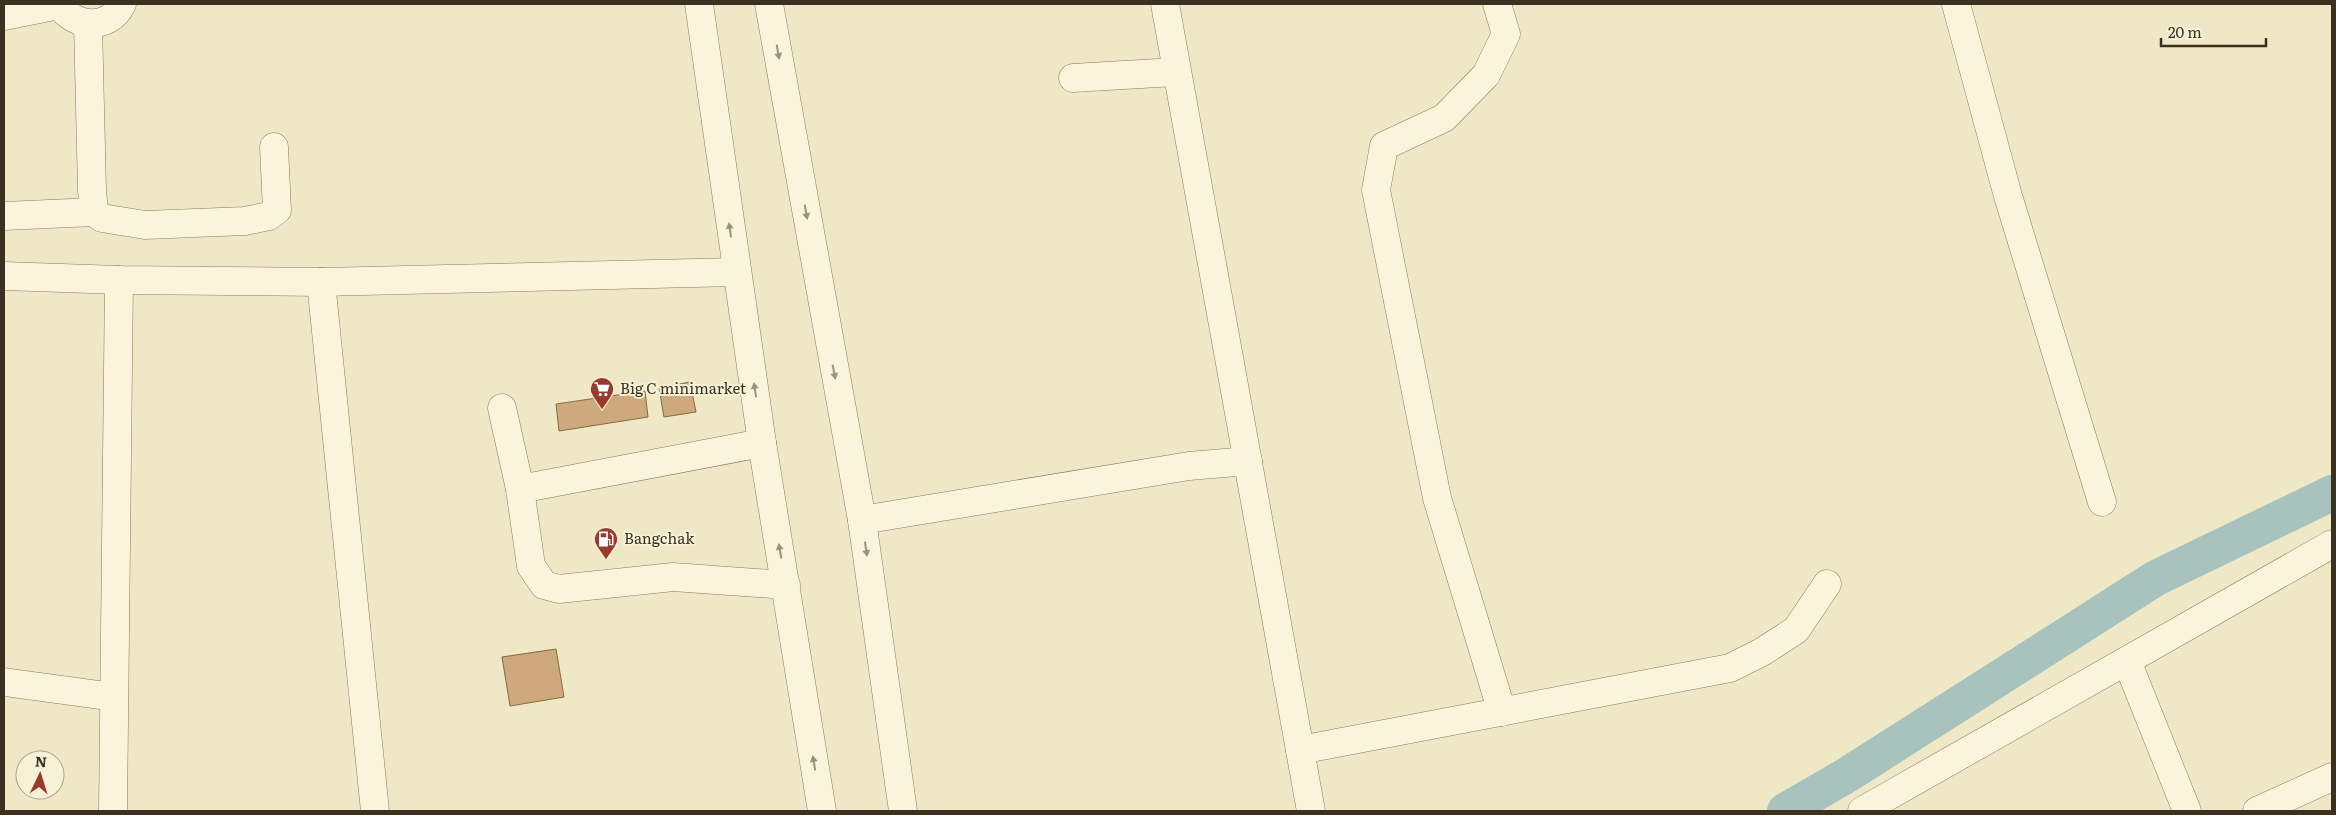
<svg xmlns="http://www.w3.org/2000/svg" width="2336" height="815" font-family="Literata,serif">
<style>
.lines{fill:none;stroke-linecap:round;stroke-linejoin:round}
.canal{stroke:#a8c3be;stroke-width:36}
.building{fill:#cda97d;stroke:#8a6842}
.minor-casing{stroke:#8b7b5c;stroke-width:29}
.minor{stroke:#f9f4db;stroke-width:28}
.oneway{fill:#9a927e}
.labels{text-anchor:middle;stroke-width:4;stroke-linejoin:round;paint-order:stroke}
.poi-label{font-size:15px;fill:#3b3120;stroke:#f6f1d7;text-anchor:start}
</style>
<rect width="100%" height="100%" fill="#efe8c7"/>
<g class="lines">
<polyline class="canal" points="1785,811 1847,775 2156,578 2332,493"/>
</g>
<g class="building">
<polygon points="690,382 696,412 664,417 659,388"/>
<polygon points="645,391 648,417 559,431 556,404"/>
<polygon points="556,649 564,697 510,706 502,657"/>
</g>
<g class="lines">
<g class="minor-casing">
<g id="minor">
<path d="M59,4C74,28 109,31 122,4"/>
<polyline points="699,4 762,443 822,811"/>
<polyline points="769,4 862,520 903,811"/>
<polyline points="1165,4 1311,811"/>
<polyline points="1497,4 1506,34 1486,75 1444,118 1384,146 1376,190 1437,498 1502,712"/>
<polyline points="1956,4 2008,196 2102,502"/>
<polyline points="4,16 59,5"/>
<polyline points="88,24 92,190 94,212 102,218 145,225 245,221 269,216 277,210 274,147"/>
<polyline points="1073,78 1175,72"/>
<polyline points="4,216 94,212"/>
<polyline points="4,276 119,280 321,282 736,272"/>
<polyline points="321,282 375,811"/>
<polyline points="502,408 520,489 531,566 544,585 559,589 673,577 786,585"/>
<polyline points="520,489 762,443"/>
<polyline points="862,520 1189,466 1248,461"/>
<polyline points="2127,661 2187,811"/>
<polyline points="4,682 114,697"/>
<polyline points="1300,750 1730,668 1762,652 1796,630 1827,584"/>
<polyline points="113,811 119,280"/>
<polyline points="1862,811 2332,544"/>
<polyline points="2257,811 2332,777"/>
</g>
</g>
<use href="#minor" class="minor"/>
</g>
<defs><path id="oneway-solid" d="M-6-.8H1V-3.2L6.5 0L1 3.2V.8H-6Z" transform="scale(1.25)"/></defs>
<g class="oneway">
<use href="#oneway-solid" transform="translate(778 52) rotate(80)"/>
<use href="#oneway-solid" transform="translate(806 212) rotate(80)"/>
<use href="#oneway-solid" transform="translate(730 230) rotate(-98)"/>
<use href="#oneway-solid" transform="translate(834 372) rotate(79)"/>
<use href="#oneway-solid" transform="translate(755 390) rotate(-98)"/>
<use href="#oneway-solid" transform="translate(866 549) rotate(82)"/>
<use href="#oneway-solid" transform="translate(780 551) rotate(-100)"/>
<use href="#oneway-solid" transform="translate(814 763) rotate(-99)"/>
</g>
<defs>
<g id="supermarket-pin" transform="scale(1.25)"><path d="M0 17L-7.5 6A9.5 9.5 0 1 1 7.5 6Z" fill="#9a3a2c" stroke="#f6f1d7"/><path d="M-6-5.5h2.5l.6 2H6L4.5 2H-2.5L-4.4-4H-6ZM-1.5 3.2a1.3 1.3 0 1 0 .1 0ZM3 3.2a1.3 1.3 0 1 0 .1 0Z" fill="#fff"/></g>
<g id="fuel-pin" transform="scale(1.25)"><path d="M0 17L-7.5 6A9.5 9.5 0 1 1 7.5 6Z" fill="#9a3a2c" stroke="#f6f1d7"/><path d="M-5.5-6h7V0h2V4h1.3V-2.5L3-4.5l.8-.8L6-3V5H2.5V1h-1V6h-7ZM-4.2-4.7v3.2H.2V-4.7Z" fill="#fff"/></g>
</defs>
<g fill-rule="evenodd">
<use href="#supermarket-pin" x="602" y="389"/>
<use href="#fuel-pin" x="606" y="539"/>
</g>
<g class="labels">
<g class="poi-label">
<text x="620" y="394">Big C minimarket</text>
<text x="624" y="544">Bangchak</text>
</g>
</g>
<rect width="2336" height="815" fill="none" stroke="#3b3120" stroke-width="10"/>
<g transform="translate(40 775) rotate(4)"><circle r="24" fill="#f6f1d7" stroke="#aba48e"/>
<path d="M0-4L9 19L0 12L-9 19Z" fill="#9a3a2c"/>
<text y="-8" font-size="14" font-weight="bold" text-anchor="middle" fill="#3b3120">N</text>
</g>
<path d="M2161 38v8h105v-8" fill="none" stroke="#3b3120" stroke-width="2.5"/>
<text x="2168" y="38" font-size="15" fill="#3b3120" stroke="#f6f1d7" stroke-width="4" paint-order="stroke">20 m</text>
</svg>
